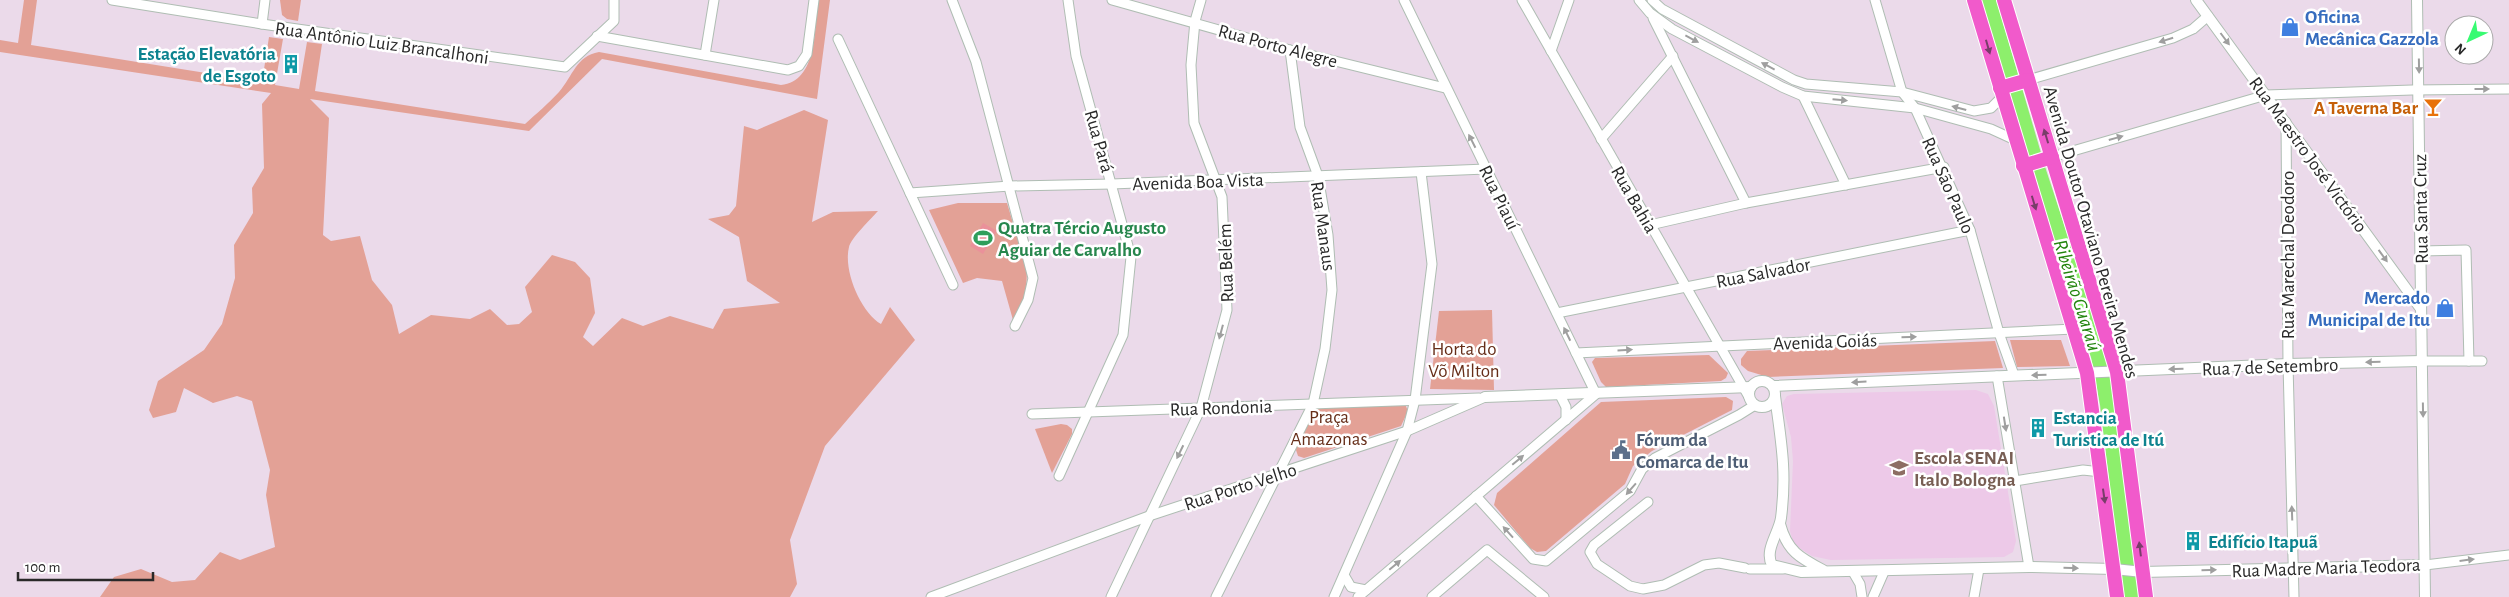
<svg xmlns="http://www.w3.org/2000/svg" width="2509" height="597" font-family="'Alegreya Sans',sans-serif">
<style>
.education{fill:#edc9e8}
.green{fill:#e3a196}
.pitch{fill:#ea919a}
.lines{fill:none;stroke-linecap:round;stroke-linejoin:round}
.river{stroke:#8def6c;stroke-width:16}
.minor-casing{stroke:#afbdb3;stroke-width:11}
.tertiary-casing{stroke:#afbdb3;stroke-width:12}
.primary-casing{stroke:#fff;stroke-width:16}
.minor{stroke:#fff;stroke-width:9}
.tertiary{stroke:#fff;stroke-width:10}
.primary{stroke:#f15acb;stroke-width:14}
.oneway{fill:#9f9f9f}
.oneway2{fill:#793d6a}
.labels{text-anchor:middle;stroke-width:5;stroke-linejoin:round;paint-order:stroke}
.shop-label{font-size:19px;font-weight:bold;fill:#366cbe;stroke:#fff;text-anchor:start}
.street-label{font-size:19px;fill:#292929;stroke:#fff}
.culture-label{font-size:19px;font-weight:bold;fill:#0d838f;stroke:#fff;text-anchor:start}
.food-label{font-size:19px;font-weight:bold;fill:#c56008;stroke:#fff;text-anchor:end}
.leisure-label{font-size:19px;font-weight:bold;fill:#27864d;stroke:#fff;text-anchor:start}
.park-label{font-size:19px;fill:#662e19;stroke:#fff}
.service-label{font-size:19px;font-weight:bold;fill:#4e5e75;stroke:#fff;text-anchor:start}
.education-label{font-size:19px;font-weight:bold;fill:#785e54;stroke:#fff;text-anchor:start}
.water-label{font-size:20px;font-style:italic;fill:#22850d;stroke:#fff}
</style>
<rect width="100%" height="100%" fill="#ebdaea"/>
<polygon class="education" points="1976,390 1988,394 1994,406 2016,541 2013,552 2004,557 1831,560 1812,556 1798,547 1793,542 1790,531 1793,461 1791,437 1782,404 1787,396 1794,394"/>
<g class="green">
<path d="M24,0H37L31,45L262,82L269,37L283,39L275,85L299,89L307,42L322,44L315,91L525,124C536,114 549,103 559,92C573,76 576,56 599,52L781,85C818,81 814,29 818,0H830L817,99L602,59L529,131L310,99L329,118L323,235L331,241L360,236L372,280L392,305L399,334L431,315L470,319L490,309L507,325L519,324L532,312L525,287L552,255L575,262L590,278L595,313L583,337L593,346L622,318L643,326L670,316L713,329L724,309L780,303L747,281L739,237L708,219L729,215L736,206L744,126L757,130L804,110L828,120L812,222L833,212L878,211C871,219 851,238 849,247C843,271 861,312 881,324L890,307L915,340L825,446L790,540L797,584L790,597H100L114,577L141,569L172,582L195,580L220,552L240,560L275,547L266,495L270,470L252,401L237,396L213,403L184,388L176,412L153,418L149,410L158,381L204,350L222,324L235,278L234,245L253,213L252,188L264,168L262,104L271,93L0,52V40L18,43Z"/>
<polygon points="280,0 301,0 298,21 287,19 282,15"/>
<polygon points="958,203 1007,203 1027,270 1026,294 1013,320 1002,281 977,278 963,283 929,210"/>
<polygon points="1492,310 1494,390 1430,389 1439,311"/>
<polygon points="2010,340 2061,340 2070,366 2017,367"/>
<polygon points="1995,341 2003,368 1768,377 1748,371 1741,365 1741,359 1747,351"/>
<polygon points="1709,355 1728,373 1726,378 1721,381 1606,387 1601,382 1592,362 1595,358"/>
<polygon points="1726,397 1733,401 1732,410 1652,451 1633,466 1625,484 1546,551 1537,552 1530,548 1494,505 1497,493 1601,402"/>
<polygon points="1405,404 1408,411 1401,426 1304,458 1298,456 1295,447 1316,407"/>
<polygon points="1061,424 1067,425 1072,429 1072,434 1052,473 1035,429"/>
</g>
<polygon class="pitch" points="983,223 997,231 983,254 970,246"/>
<g class="lines">
<polyline class="river" points="1988,0 2037,168 2099,356 2108,404 2131,597"/>
<g class="minor-casing">
<g id="minor">
<polyline points="112,0 262,24 565,67 614,21 614,0"/>
<polyline points="952,0 976,62 1033,278 1028,300 1015,326"/>
<polyline points="1112,0 1290,50 1445,88"/>
<polyline points="1522,0 1749,397"/>
<polyline points="1639,0 1650,13 1672,29 1782,87 1803,96 1915,108 1991,129 2015,140"/>
<polyline points="1652,0 1662,9 1794,80 1806,84 1902,92 1974,111 1991,108 2002,97"/>
<polyline points="1875,0 1902,92 1915,108 1970,230 1999,333 2014,375"/>
<polyline points="1653,18 1746,203"/>
<polyline points="262,24 265,0"/>
<polyline points="597,36 788,70 799,66 807,54 814,0"/>
<polyline points="838,39 953,285"/>
<polyline points="1551,51 1569,0"/>
<polyline points="705,55 714,0"/>
<polyline points="2028,80 2173,38 2193,29 2208,16"/>
<polyline points="1803,96 1846,185"/>
<polyline points="2286,122 2288,364 2294,597"/>
<polyline points="1601,139 1673,56"/>
<polyline points="2052,157 2266,95 2412,90 2509,89"/>
<polyline points="910,193 1010,186 1112,184 1486,169"/>
<polyline points="1650,225 1746,203 1944,167"/>
<polyline points="2421,251 2466,250 2469,361"/>
<polyline points="1557,313 1970,230"/>
<polyline points="1576,353 2074,329"/>
<polyline points="2422,361 2482,361"/>
<polyline points="1997,376 2029,567"/>
<polyline points="1560,395 1566,407 1566,420"/>
<polyline points="1032,414 1479,398"/>
<polyline points="1059,476 1123,335 1131,257 1076,56 1068,0"/>
<polyline points="2015,481 2083,470 2101,472"/>
<polyline points="1476,496 1533,559 1546,561 1630,491 1642,469 1655,458 1739,415 1755,405"/>
<polyline points="1648,502 1594,545 1590,552 1597,564 1630,586 1643,589 1664,585 1704,565 1719,563 1745,568"/>
<polyline points="2425,565 2509,555"/>
<polyline points="1750,569 1783,569"/>
<polyline points="1853,572 1860,584 1862,597"/>
<polyline points="1344,575 1351,587 1366,590"/>
<polyline points="931,597 1149,516 1407,431 1485,397"/>
<polyline points="1111,597 1201,408 1227,310 1222,197 1194,123 1191,65 1195,21 1201,0"/>
<polyline points="1216,597 1313,404 1325,349 1332,290 1328,235 1318,176 1300,127 1290,50"/>
<polyline points="1334,597 1407,431 1415,400 1432,264 1421,172"/>
<polyline points="1358,597 1596,394 1404,0"/>
<polyline points="1432,597 1487,550 1544,597"/>
<polyline points="1873,597 1884,572"/>
<polyline points="1974,597 1979,569"/>
</g>
</g>
<g class="tertiary-casing">
<g id="tertiary">
<polyline points="2196,0 2421,309"/>
<polyline points="2417,0 2425,597"/>
<circle cx="1762" cy="394" r="13"/>
<polyline points="1773,386 2288,364 2422,361"/>
<path d="M1775,396C1781,441 1787,471 1781,518C1779,533 1764,550 1772,565L1801,572L2029,567L2114,569L2143,572L2425,565"/>
<polyline points="1485,397 1751,387"/>
<path d="M1780,524C1787,551 1800,558 1823,570"/>
</g>
</g>
<g class="primary-casing">
<g id="primary">
<polyline points="1974,0 2087,373 2117,597"/>
<polyline points="2004,0 2117,372 2146,597"/>
<polyline points="2000,88 2028,80"/>
<polyline points="2023,166 2052,157"/>
</g>
</g>
<use href="#minor" class="minor"/>
<use href="#tertiary" class="tertiary"/>
<use href="#primary" class="primary"/>
</g>
<defs><path id="oneway-solid" d="M-6-.8H1V-3.2L6.5 0L1 3.2V.8H-6Z" transform="scale(1.25)"/></defs>
<g class="oneway">
<use href="#oneway-solid" transform="translate(1692 39) rotate(28)"/>
<use href="#oneway-solid" transform="translate(2225 39) rotate(53)"/>
<use href="#oneway-solid" transform="translate(2166 40) rotate(163)"/>
<use href="#oneway-solid" transform="translate(1768 66) rotate(-152)"/>
<use href="#oneway-solid" transform="translate(2419 66) rotate(89)"/>
<use href="#oneway-solid" transform="translate(2482 89)"/>
<use href="#oneway-solid" transform="translate(1840 100) rotate(5)"/>
<use href="#oneway-solid" transform="translate(1959 108) rotate(-165)"/>
<use href="#oneway-solid" transform="translate(2116 138) rotate(-16)"/>
<use href="#oneway-solid" transform="translate(1472 141) rotate(-117)"/>
<use href="#oneway-solid" transform="translate(2383 256) rotate(54)"/>
<use href="#oneway-solid" transform="translate(1221 332) rotate(105)"/>
<use href="#oneway-solid" transform="translate(1567 334) rotate(-116)"/>
<use href="#oneway-solid" transform="translate(1909 337) rotate(-2)"/>
<use href="#oneway-solid" transform="translate(1625 350) rotate(-3)"/>
<use href="#oneway-solid" transform="translate(2373 362) rotate(179)"/>
<use href="#oneway-solid" transform="translate(2176 369) rotate(178)"/>
<use href="#oneway-solid" transform="translate(2039 375) rotate(178)"/>
<use href="#oneway-solid" transform="translate(1859 382) rotate(177)"/>
<use href="#oneway-solid" transform="translate(2423 410) rotate(89)"/>
<use href="#oneway-solid" transform="translate(2005 424) rotate(81)"/>
<use href="#oneway-solid" transform="translate(1180 452) rotate(116)"/>
<use href="#oneway-solid" transform="translate(1518 460) rotate(-40)"/>
<use href="#oneway-solid" transform="translate(1631 489) rotate(131)"/>
<use href="#oneway-solid" transform="translate(2292 513) rotate(-92)"/>
<use href="#oneway-solid" transform="translate(1508 532) rotate(-132)"/>
<use href="#oneway-solid" transform="translate(2467 560) rotate(-7)"/>
<use href="#oneway-solid" transform="translate(1395 565) rotate(-40)"/>
<use href="#oneway-solid" transform="translate(2071 568) rotate(1)"/>
<use href="#oneway-solid" transform="translate(2209 570) rotate(-1)"/>
</g>
<g class="oneway2">
<use href="#oneway-solid" transform="translate(1988 47) rotate(74)"/>
<use href="#oneway-solid" transform="translate(2046 136) rotate(-107)"/>
<use href="#oneway-solid" transform="translate(2034 203) rotate(73)"/>
<use href="#oneway-solid" transform="translate(2104 496) rotate(82)"/>
<use href="#oneway-solid" transform="translate(2140 549) rotate(-97)"/>
</g>
<defs>
<g id="shop-bare" transform="scale(1.5)"><path d="M-5-2.5h2.3a2.7 3.5 0 0 1 5.4 0H5L5.5 6h-11ZM-1.5-2.5h3a1.5 2.3 0 0 0-3 0Z" fill="#3f7fe0" stroke="#fff" stroke-width="2.5" paint-order="stroke"/></g>
<g id="building-bare" transform="scale(1.5)"><path d="M-4-6H4V6H1V3H-1V6H-4ZM-2.5-4.3h1.7v1.8h-1.7ZM.8-4.3h1.7v1.8H.8ZM-2.5-1h1.7V.8h-1.7ZM.8-1h1.7V.8H.8Z" fill="#0f9aa8" stroke="#fff" stroke-width="2.5" paint-order="stroke"/></g>
<g id="bar-bare" transform="scale(1.5)"><path d="M-6-5H6L.8 .8V4.5H3.5V6h-7V4.5H-.8V.8Z" fill="#e8710a" stroke="#fff" stroke-width="2.5" paint-order="stroke"/></g>
<g id="stadium-bare" transform="scale(1.5)"><path d="M0-5a6.5 5 0 1 0 0 10a6.5 5 0 1 0 0-10ZM-3.5-1.8h7v3.6h-7Z" fill="#2e9e5b" stroke="#fff" stroke-width="2.5" paint-order="stroke"/></g>
<g id="civic-bare" transform="scale(1.5)"><path d="M-.6-6.5H3V-4.5H.6V-3L4-1V1h2V6H-6V1h2V-1L-.6-3ZM-1.2 2.5V6h2.4V2.5Z" fill="#5c6f8a" stroke="#fff" stroke-width="2.5" paint-order="stroke"/></g>
<g id="university-bare" transform="scale(1.5)"><path d="M0-5L7-2L0 1L-7-2ZM-4 1L0 2.5L4 1V4Q0 6-4 4Z" fill="#8d6e63" stroke="#fff" stroke-width="2.5" paint-order="stroke"/></g>
</defs>
<g fill-rule="evenodd">
<use href="#shop-bare" x="2290" y="27"/>
<use href="#building-bare" x="291" y="64"/>
<use href="#bar-bare" x="2433" y="107"/>
<use href="#stadium-bare" x="983" y="238"/>
<use href="#shop-bare" x="2445" y="308"/>
<use href="#building-bare" x="2038" y="428"/>
<use href="#civic-bare" x="1621" y="450"/>
<use href="#university-bare" x="1899" y="468"/>
<use href="#building-bare" x="2193" y="541"/>
</g>
<g class="labels">
<g class="shop-label">
<text x="2305" y="23">Oficina<tspan x="2305" dy="22">Mecânica Gazzola</tspan></text>
<text x="2430" y="304" text-anchor="end">Mercado<tspan x="2430" dy="22">Municipal de Itu</tspan></text>
</g>
<g class="street-label">
<text transform="translate(382 42) rotate(8)" y="7">Rua Antônio Luiz Brancalhoni</text>
<text transform="translate(1278 45) rotate(15)" y="7">Rua Porto Alegre</text>
<text transform="translate(1100 141) rotate(74)" y="7">Rua Pará</text>
<text transform="translate(2309 154) rotate(54)" y="7">Rua Maestro José Victório</text>
<text transform="translate(1198 181) rotate(-2)" y="7">Avenida Boa Vista</text>
<text transform="translate(1949 185) rotate(66)" y="7">Rua São Paulo</text>
<text transform="translate(1500 197) rotate(64)" y="7">Rua Piauí</text>
<text transform="translate(1635 199) rotate(60)" y="7">Rua Bahia</text>
<text transform="translate(2420 209) rotate(-91)" y="7">Rua Santa Cruz</text>
<text transform="translate(1324 226) rotate(82)" y="7">Rua Manaus</text>
<text transform="translate(2092 232) rotate(74)" y="7">Avenida Doutor Otaviano Pereira Mendes</text>
<text transform="translate(2287 255) rotate(-90)" y="7">Rua Marechal Deodoro</text>
<text transform="translate(1225 263) rotate(-92)" y="7">Rua Belém</text>
<text transform="translate(1763 272) rotate(-11)" y="7">Rua Salvador</text>
<text transform="translate(1825 341) rotate(-2)" y="7">Avenida Goiás</text>
<text transform="translate(2270 366) rotate(-2)" y="7">Rua 7 de Setembro</text>
<text transform="translate(1221 407) rotate(-2)" y="7">Rua Rondonia</text>
<text transform="translate(1240 486) rotate(-18)" y="7">Rua Porto Velho</text>
<text transform="translate(2326 567) rotate(-2)" y="7">Rua Madre Maria Teodora</text>
</g>
<g class="culture-label">
<text x="276" y="60" text-anchor="end">Estação Elevatória<tspan x="276" dy="22">de Esgoto</tspan></text>
<text x="2053" y="424">Estancia<tspan x="2053" dy="22">Turistica de Itú</tspan></text>
<text x="2208" y="548">Edifício Itapuã</text>
</g>
<g class="food-label">
<text x="2418" y="114">A Taverna Bar</text>
</g>
<g class="leisure-label">
<text x="998" y="234">Quatra Tércio Augusto<tspan x="998" dy="22">Aguiar de Carvalho</tspan></text>
</g>
<g class="park-label">
<text x="1464" y="355">Horta do<tspan x="1464" dy="22">Võ Milton</tspan></text>
<text x="1329" y="423">Praça<tspan x="1329" dy="22">Amazonas</tspan></text>
</g>
<g class="service-label">
<text x="1636" y="446">Fórum da<tspan x="1636" dy="22">Comarca de Itu</tspan></text>
</g>
<g class="education-label">
<text x="1914" y="464">Escola SENAI<tspan x="1914" dy="22">Italo Bologna</tspan></text>
</g>
<g class="water-label">
<text transform="translate(2078 295) rotate(72)" y="7">Ribeirão Guaraú</text>
</g>
</g>
<g transform="translate(2469 40) rotate(224)"><circle r="24" fill="#ffffff" stroke="#a9a9a9"/>
<path d="M0-4L9 19L0 12L-9 19Z" fill="#38fb72"/>
<text y="-8" font-size="14" font-weight="bold" text-anchor="middle" fill="#292929">N</text>
</g>
<path d="M18 572v8h135v-8" fill="none" stroke="#292929" stroke-width="2.5"/>
<text x="25" y="572" font-size="15" fill="#292929" stroke="#ffffff" stroke-width="4" paint-order="stroke">100 m</text>
</svg>
